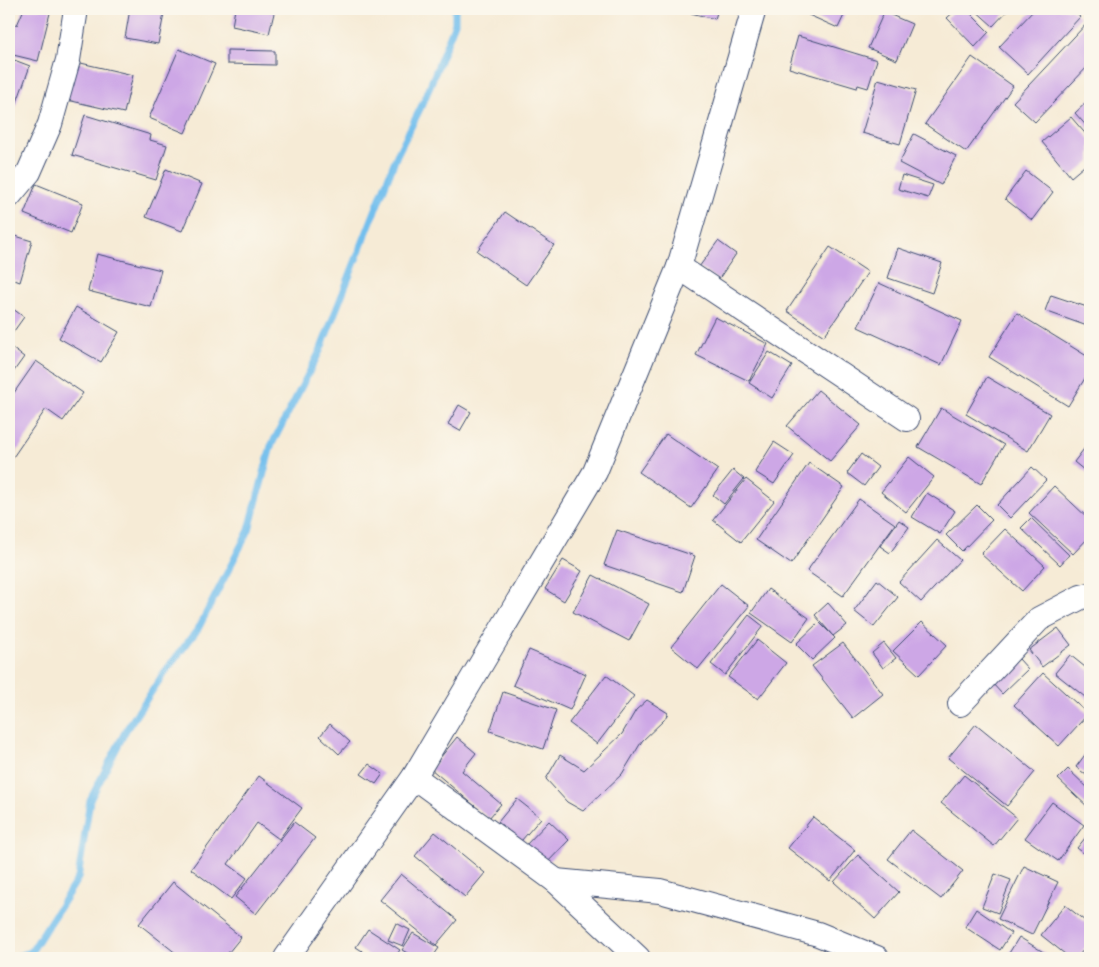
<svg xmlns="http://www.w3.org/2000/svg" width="1099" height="967" font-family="'Shantell Sans',sans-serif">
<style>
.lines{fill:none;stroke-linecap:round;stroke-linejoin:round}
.stream{stroke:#73bfed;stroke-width:7}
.building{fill:#cda7e6}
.minor-casing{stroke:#3c4b70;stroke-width:26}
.minor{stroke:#fff;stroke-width:24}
</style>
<rect width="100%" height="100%" fill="#fbf7ec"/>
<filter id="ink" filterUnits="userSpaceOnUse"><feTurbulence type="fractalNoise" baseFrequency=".02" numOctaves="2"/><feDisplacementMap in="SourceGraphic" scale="10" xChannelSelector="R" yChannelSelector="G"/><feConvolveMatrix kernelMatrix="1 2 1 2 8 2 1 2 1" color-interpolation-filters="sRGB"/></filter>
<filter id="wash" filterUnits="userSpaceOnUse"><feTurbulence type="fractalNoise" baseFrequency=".0096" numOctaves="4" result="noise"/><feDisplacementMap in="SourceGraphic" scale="20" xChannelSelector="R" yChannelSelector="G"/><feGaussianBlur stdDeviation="1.12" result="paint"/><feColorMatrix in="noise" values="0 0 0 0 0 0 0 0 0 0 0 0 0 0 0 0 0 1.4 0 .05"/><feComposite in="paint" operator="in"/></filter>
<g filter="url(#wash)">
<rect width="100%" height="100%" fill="#f6ebd6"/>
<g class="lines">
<polyline class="stream" points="11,958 31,952 78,878 90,800 126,730 164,673 198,629 249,530 271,446 320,351 397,155 424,101 455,23 455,9"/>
</g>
<g id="blocks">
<g class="building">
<polygon points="24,9 51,9 38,61 9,54 9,21 17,25"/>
<polygon points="130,9 165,9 158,44 125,38"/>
<polygon points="235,9 275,9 269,34 232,26"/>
<polygon points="675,9 718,9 715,19"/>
<polygon points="795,9 847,9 838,28"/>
<polygon points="957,9 966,9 989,32 975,47 947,18"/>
<polygon points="974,9 1009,9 993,26"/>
<polygon points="1035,9 1071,9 1080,17 1028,74 999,47"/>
<polygon points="884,12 912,24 897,60 868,48"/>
<polygon points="1089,21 1090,22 1090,64 1035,122 1013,102"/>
<polygon points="798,36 877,60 868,88 858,85 857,88 789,68"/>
<polygon points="179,49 215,64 185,133 149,118"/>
<polygon points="227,50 275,51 275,65 227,64"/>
<polygon points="972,57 1013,86 966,152 925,124"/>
<polygon points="9,58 30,66 12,116 9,115"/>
<polygon points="72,61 133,75 124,113 63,99"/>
<polygon points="878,79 916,90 900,144 862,133"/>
<polygon points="1090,99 1090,130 1075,113"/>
<polygon points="85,115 151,135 150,140 167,145 156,180 72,155"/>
<polygon points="1071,117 1090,139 1090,161 1071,177 1042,142"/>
<polygon points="914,134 956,156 941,185 899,163"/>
<polygon points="166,169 202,184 182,231 146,217"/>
<polygon points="1026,171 1053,192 1032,220 1005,199"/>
<polygon points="902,175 933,185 928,198 898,189"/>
<polygon points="36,184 83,203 71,233 24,214"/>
<polygon points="505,212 554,245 526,285 477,251"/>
<polygon points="9,234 32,241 20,282 9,278"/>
<polygon points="718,241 736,254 718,280 699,267"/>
<polygon points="830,247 868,272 824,336 787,311"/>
<polygon points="898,248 942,263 932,293 888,278"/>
<polygon points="97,254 161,270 151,307 88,291"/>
<polygon points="879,283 962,321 941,365 858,327"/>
<polygon points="1051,295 1090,308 1090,327 1045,311"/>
<polygon points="9,306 24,317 9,338"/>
<polygon points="76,307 119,332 101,362 59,338"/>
<polygon points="1017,313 1090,358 1090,370 1068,406 989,357"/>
<polygon points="715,317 768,344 749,381 696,355"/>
<polygon points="9,346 24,357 9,378"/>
<polygon points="769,352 792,366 772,398 749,383"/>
<polygon points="36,361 83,393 63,421 46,409 9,463 9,400"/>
<polygon points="987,377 1050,414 1028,451 966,414"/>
<polygon points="818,390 861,425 830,461 787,426"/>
<polygon points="459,405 471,412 460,431 448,424"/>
<polygon points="941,408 1004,445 981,484 918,447"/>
<polygon points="666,434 718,470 691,508 639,472"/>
<polygon points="1090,441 1090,475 1074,462"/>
<polygon points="774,442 794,455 774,484 755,472"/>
<polygon points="861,454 878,467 864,486 847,473"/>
<polygon points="909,457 934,477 906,512 881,492"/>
<polygon points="809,463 844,487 791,564 756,540"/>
<polygon points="1032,467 1046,480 1010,518 997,505"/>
<polygon points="733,470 744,479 724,504 713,495"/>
<polygon points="746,479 774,501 741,542 713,520"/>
<polygon points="1054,486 1090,520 1090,536 1073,554 1029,513"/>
<polygon points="927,493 955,511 940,534 912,517"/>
<polygon points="859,499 895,524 843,596 807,571"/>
<polygon points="977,505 992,520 962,551 946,535"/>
<polygon points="1031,518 1069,555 1060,565 1021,528"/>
<polygon points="899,520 909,527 890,553 880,546"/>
<polygon points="1005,529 1045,566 1022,591 981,554"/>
<polygon points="617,530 695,556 683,592 604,565"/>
<polygon points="937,540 960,560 921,602 899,582"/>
<polygon points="563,560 582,571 564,601 545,589"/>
<polygon points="593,575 649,604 629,641 573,612"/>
<polygon points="877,580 898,597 874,627 854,611"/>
<polygon points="721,584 749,606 698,669 671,647"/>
<polygon points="768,589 809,618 792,642 751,613"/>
<polygon points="828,603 847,625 833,636 815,615"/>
<polygon points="749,615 763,626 725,675 711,664"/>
<polygon points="819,622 835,638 812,660 796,644"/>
<polygon points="922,622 947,645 919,675 893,651"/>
<polygon points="1058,628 1071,645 1042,667 1029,650"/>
<polygon points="757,640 786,663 758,699 728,677"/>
<polygon points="843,643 883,694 853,718 812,666"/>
<polygon points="884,643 896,658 883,668 872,653"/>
<polygon points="529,650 586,674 570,710 513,685"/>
<polygon points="1070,655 1090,671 1090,701 1055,673"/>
<polygon points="1019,659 1028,669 1002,694 992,683"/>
<polygon points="1043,673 1088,714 1059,746 1014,705"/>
<polygon points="606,675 634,696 597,744 569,723"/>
<polygon points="503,692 556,710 543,749 490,731"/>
<polygon points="647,700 668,713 664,720 642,741 622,774 583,811 567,802 546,779 560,755 584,770 622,734 636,710"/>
<polygon points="330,724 350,742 339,754 320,736"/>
<polygon points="976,724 1035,772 1007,806 948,758"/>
<polygon points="457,737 476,753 462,771 501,804 489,818 431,769"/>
<polygon points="1090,748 1090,778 1076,767"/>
<polygon points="369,764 383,774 376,784 361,774"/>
<polygon points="1068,769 1090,790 1090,809 1058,779"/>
<polygon points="964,775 1017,818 994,846 941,803"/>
<polygon points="259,776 302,808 279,839 257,823 228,864 247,878 231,899 191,869"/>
<polygon points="517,799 541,818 521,841 498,822"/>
<polygon points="1052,802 1084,825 1058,861 1025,838"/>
<polygon points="813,817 855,850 830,881 788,848"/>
<polygon points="549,821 569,840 544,866 524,847"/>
<polygon points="294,822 315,838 256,914 235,897"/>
<polygon points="911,830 963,871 941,899 888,859"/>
<polygon points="435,832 485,873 465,897 415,856"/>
<polygon points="1090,832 1090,858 1077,848"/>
<polygon points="858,855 899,892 875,919 834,882"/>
<polygon points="1024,866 1058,882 1032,935 998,919"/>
<polygon points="401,874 457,920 436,945 380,900"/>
<polygon points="995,874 1011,880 998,913 982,907"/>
<polygon points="173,882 241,937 224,958 182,958 139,924"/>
<polygon points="1065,905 1090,925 1090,941 1077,958 1070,958 1041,935"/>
<polygon points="976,909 1011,933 1000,950 965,927"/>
<polygon points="396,923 410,930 403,946 388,940"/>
<polygon points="368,929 400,950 394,958 373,958 356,947"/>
<polygon points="413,933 439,948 432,958 416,958 402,950"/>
<polygon points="1019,937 1053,958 1006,958"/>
</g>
</g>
</g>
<g filter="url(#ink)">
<use href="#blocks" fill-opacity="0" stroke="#3c4b70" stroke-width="1"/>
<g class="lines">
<g class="minor-casing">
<g id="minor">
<polyline points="9,196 29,172 50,124 68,60 76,9"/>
<polyline points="679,267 907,419"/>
<polyline points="960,704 1039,619 1081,597 1090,595"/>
<polyline points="414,777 556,881 638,958"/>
<polyline points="556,881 660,891 818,934 877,958"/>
<polyline points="286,958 414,777 595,472 679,267 754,9"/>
</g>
</g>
<use href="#minor" class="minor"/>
</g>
</g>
<rect width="1099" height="967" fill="none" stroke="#fbf7ec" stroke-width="30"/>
</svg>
